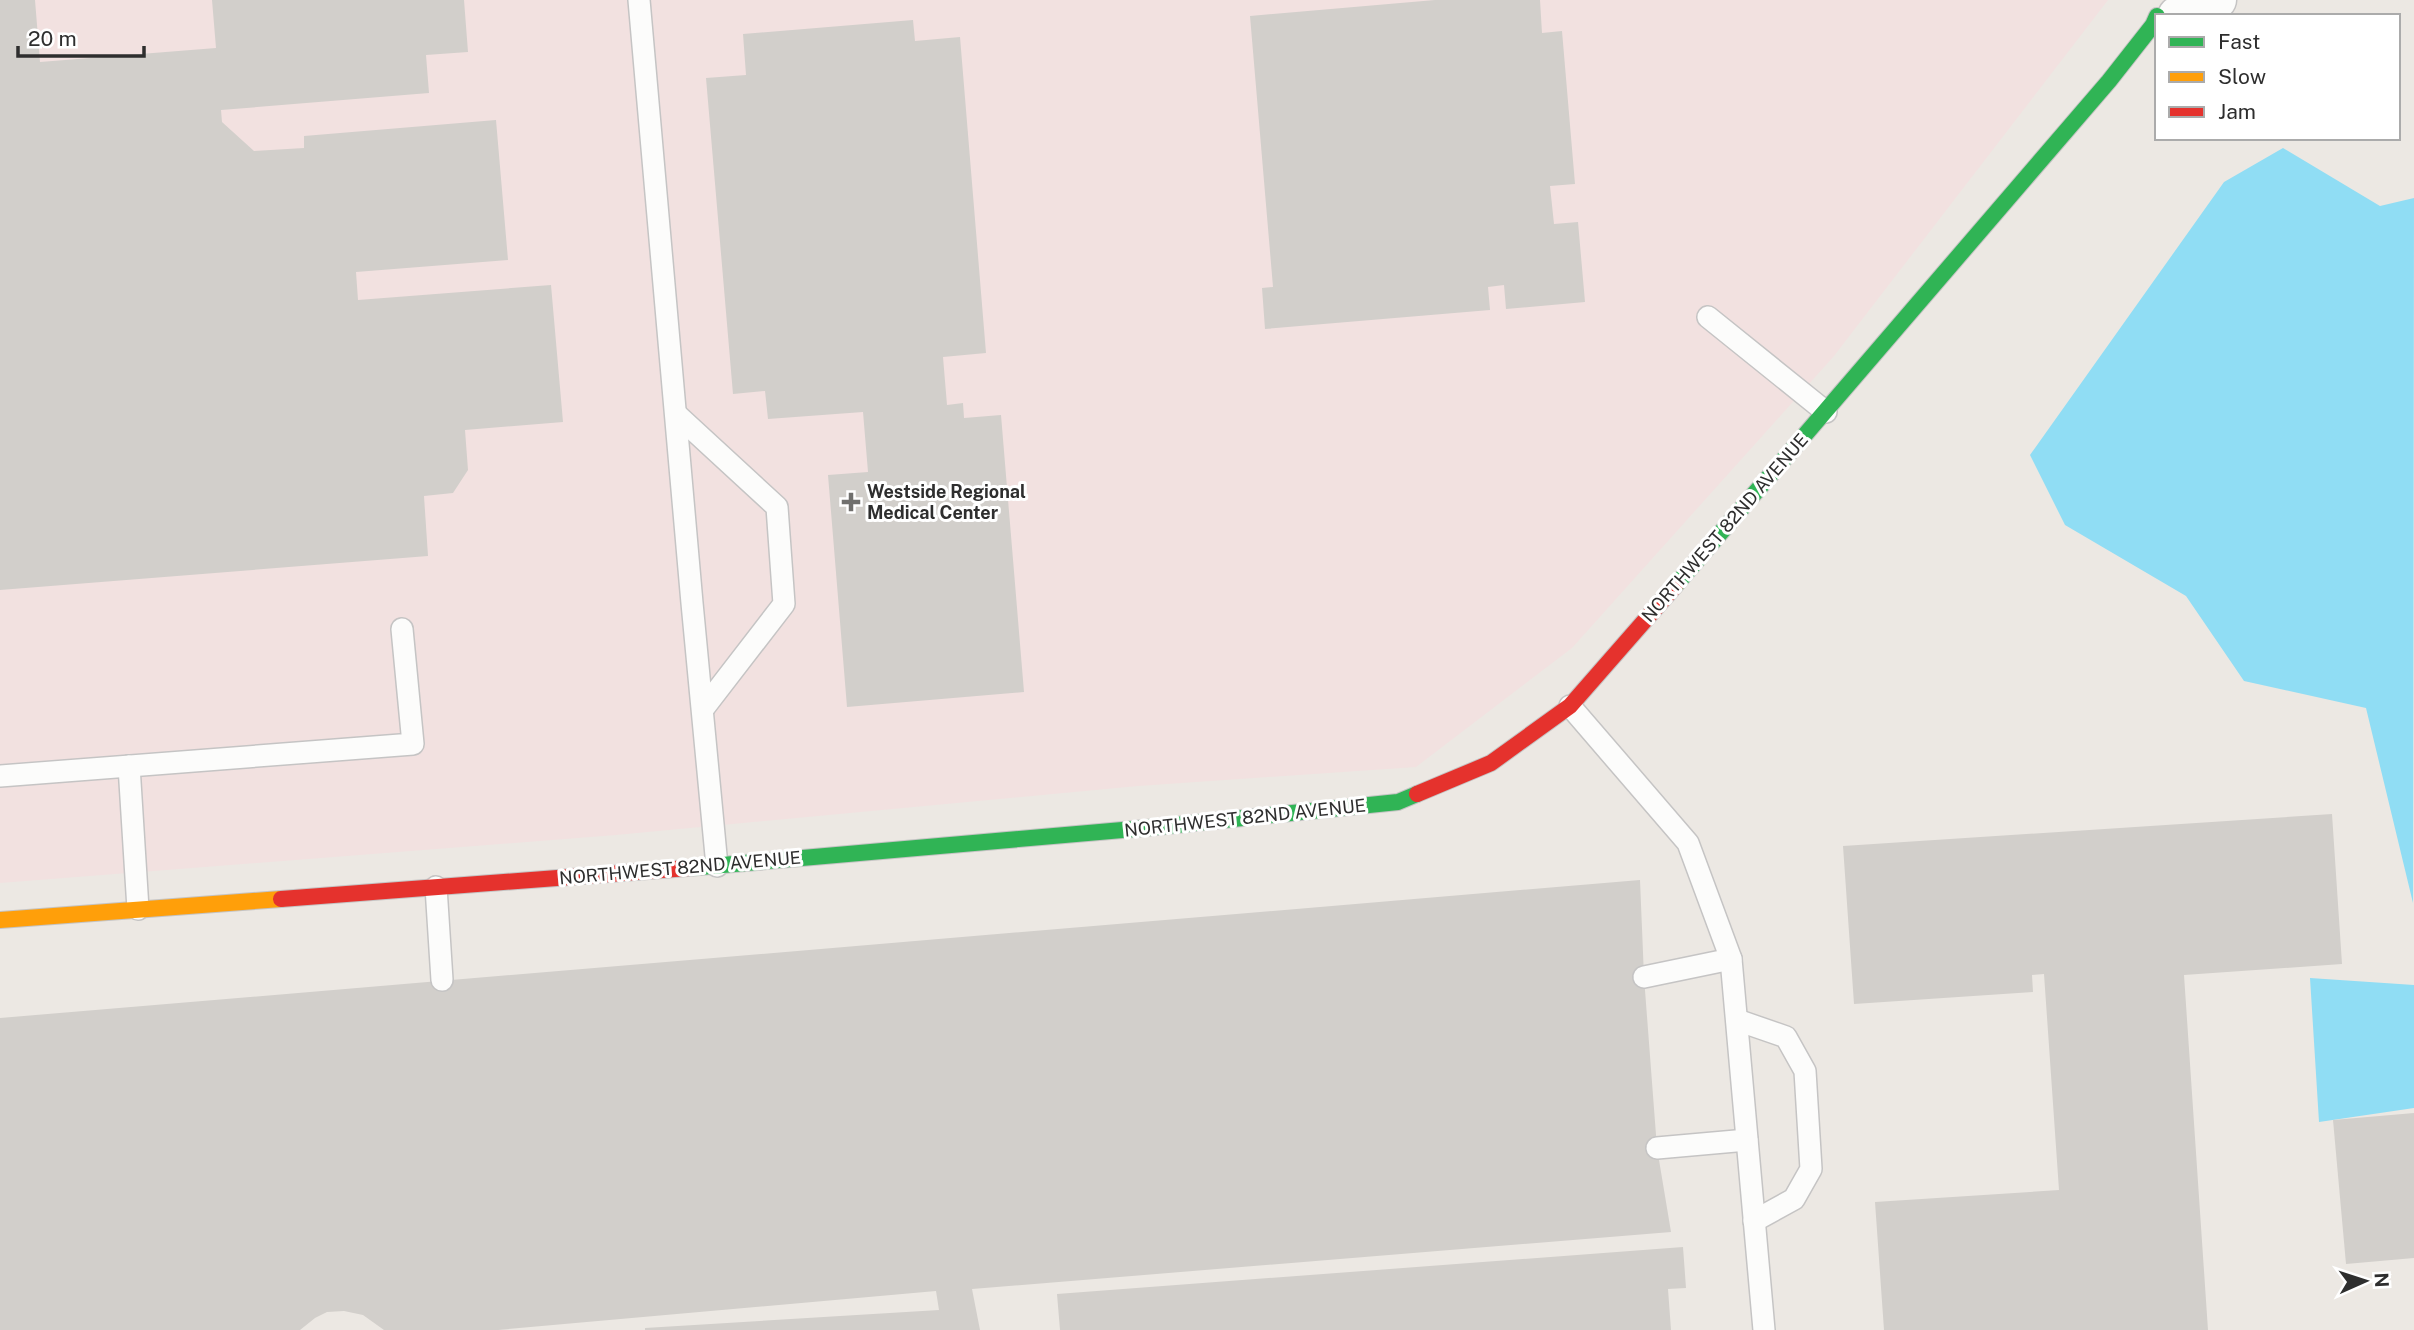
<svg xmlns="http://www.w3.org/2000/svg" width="2414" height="1330" font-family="'Public Sans',sans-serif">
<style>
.medical{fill:#f2e1e0}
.water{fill:#90ddf4}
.building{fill:#d2cfcb}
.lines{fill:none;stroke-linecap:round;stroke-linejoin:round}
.lane-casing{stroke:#c5c4c4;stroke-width:24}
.street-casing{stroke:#c5c4c4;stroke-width:41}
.fast-casing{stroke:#c5c4c4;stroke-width:18}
.slow-casing{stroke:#c5c4c4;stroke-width:18}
.jam-casing{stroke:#c5c4c4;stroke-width:18}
.lane{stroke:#fcfcfb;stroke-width:21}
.street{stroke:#fcfcfb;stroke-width:38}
.fast{stroke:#30b455;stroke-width:16}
.slow{stroke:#ff9f0a;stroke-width:16}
.jam{stroke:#e5322d;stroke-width:16}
.poi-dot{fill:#706f6d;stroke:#fff;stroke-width:2.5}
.labels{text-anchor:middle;stroke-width:6;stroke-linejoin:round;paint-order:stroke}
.poi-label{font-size:18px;font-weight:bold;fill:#2e2e2e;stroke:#fff;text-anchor:start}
.street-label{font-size:18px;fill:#2e2e2e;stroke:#fff}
</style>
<rect width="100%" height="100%" fill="#ece8e3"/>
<polygon class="medical" points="0,0 2108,0 1834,356 1572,648 1416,767 1138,786 616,835 0,883"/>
<g class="water">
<polygon points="2283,148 2380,206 2414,198 2413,903 2366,708 2244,681 2186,596 2065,525 2030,455 2224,182"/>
<polygon points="2310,978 2414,985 2414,1108 2319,1122"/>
</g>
<g class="building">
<polygon points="0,0 35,0 40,62 216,48 212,0 464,0 468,52 426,55 429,93 221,110 222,122 254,151 304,148 304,136 496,120 508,260 356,272 358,300 551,285 563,422 465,430 468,470 453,493 424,496 428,556 0,590"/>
<polygon points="1435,0 1540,0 1542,33 1562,31 1575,184 1550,186 1554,224 1578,222 1585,302 1506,309 1504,285 1488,287 1490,310 1265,329 1262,288 1273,287 1250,16"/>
<polygon points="913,20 915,41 960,37 986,353 943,357 947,405 963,403 964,418 1001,415 1024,692 847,707 828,475 868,472 863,412 768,419 765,391 733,394 706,78 746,75 743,34"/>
<polygon points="2332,814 2342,964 2184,975 2208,1330 1884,1330 1875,1202 2059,1190 2044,974 2032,975 2033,992 1854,1004 1843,846"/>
<polygon points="1640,880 1644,977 1657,1148 1671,1232 972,1289 980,1330 645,1330 645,1328 939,1310 936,1291 498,1330 384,1330 363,1315 344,1311 327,1312 315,1318 300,1330 0,1330 0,1018"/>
<polygon points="2414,1113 2414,1258 2346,1264 2333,1120"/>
<polygon points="1683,1247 1686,1288 1668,1289 1671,1330 1060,1330 1057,1294"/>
</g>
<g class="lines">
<g class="lane-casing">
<g id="lane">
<polyline points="639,0 692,603 717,866"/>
<polyline points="1708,317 1826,412"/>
<polyline points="676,414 777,507 784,604 703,709"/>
<polyline points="1570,706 1688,843 1731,959 1764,1330"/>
<polyline points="129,766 138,909"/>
<polyline points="0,776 413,744 402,629"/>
<polyline points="436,887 442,980"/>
<polyline points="1644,977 1731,959"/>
<polyline points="1737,1020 1786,1037 1805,1071 1811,1169 1794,1199 1754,1221"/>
<polyline points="1657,1148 1747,1140"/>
</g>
</g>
<g class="street-casing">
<polyline id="street" points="2177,16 2217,0"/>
</g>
<g class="fast-casing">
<g id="fast">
<polyline points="1675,586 2109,81 2153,25 2157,16"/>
<polyline points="688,868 1157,827 1398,802 1417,794"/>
</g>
</g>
<g class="slow-casing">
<polyline id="slow" points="0,920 281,899"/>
</g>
<g class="jam-casing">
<g id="jam">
<polyline points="1417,794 1491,763 1570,706 1675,586"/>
<polyline points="281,899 688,868"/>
</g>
</g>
<use href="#lane" class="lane"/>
<use href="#street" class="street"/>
<use href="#fast" class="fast"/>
<use href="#slow" class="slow"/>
<use href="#jam" class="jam"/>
</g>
<path class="poi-dot" d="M847.5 491.5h7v7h7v7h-7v7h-7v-7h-7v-7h7z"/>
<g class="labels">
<g class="poi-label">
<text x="867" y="498">Westside Regional<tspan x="867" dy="21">Medical Center</tspan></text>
</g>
<g class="street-label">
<text transform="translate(1725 528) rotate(-49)" y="6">NORTHWEST 82ND AVENUE</text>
<text transform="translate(1245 818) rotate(-6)" y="6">NORTHWEST 82ND AVENUE</text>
<text transform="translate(680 868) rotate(-5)" y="6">NORTHWEST 82ND AVENUE</text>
</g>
</g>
<rect x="2155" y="14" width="245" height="126" fill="#ffffff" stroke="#ababab" stroke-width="2"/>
<rect x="2169" y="37" width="35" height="10" fill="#30b455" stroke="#ababab" stroke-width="2"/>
<text x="2218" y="49" font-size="21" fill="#2e2e2e">Fast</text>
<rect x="2169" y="72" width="35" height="10" fill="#ff9f0a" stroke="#ababab" stroke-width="2"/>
<text x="2218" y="84" font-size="21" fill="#2e2e2e">Slow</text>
<rect x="2169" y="107" width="35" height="10" fill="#e5322d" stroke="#ababab" stroke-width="2"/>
<text x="2218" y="119" font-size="21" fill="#2e2e2e">Jam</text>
<g transform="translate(2365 1281) rotate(87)" stroke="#ffffff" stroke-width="5" paint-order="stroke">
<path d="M0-5L12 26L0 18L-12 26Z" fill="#2e2e2e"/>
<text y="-10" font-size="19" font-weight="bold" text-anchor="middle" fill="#2e2e2e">N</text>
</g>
<path d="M18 46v10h126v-10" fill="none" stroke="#2e2e2e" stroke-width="3.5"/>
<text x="28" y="46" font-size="21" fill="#2e2e2e" stroke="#ffffff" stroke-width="5" paint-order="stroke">20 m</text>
</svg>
